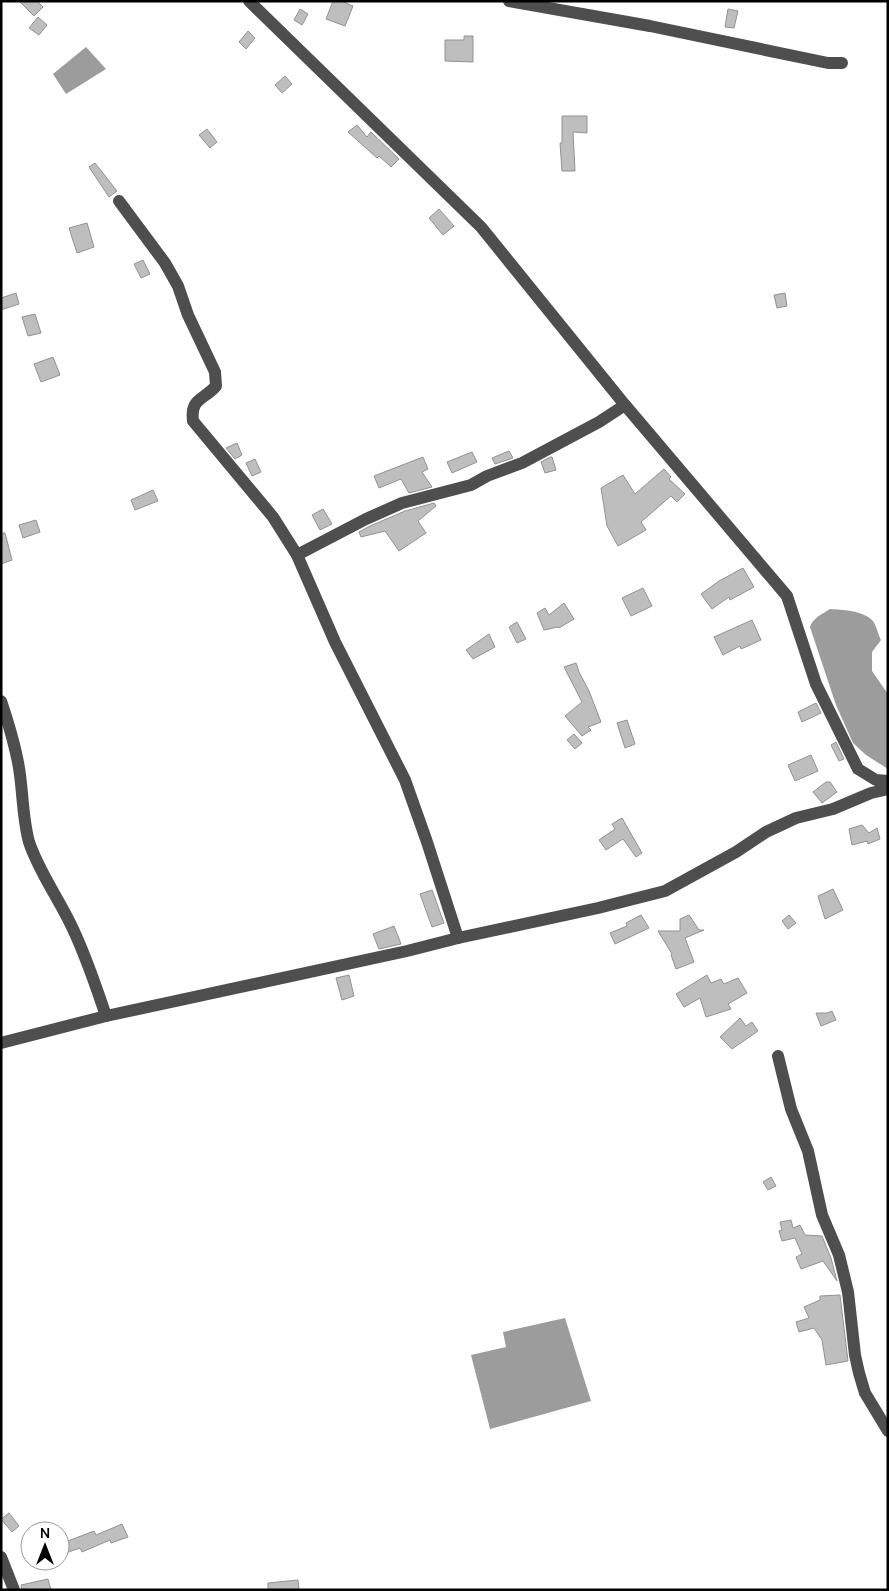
<svg xmlns="http://www.w3.org/2000/svg" width="889" height="1591" font-family="Manrope,sans-serif">
<style>
.water{fill:#9c9c9c}
.building{fill:#bebebe;stroke:#929292}
.lines{fill:none;stroke-linecap:round;stroke-linejoin:round}
.minor{stroke:#4e4e4e;stroke-width:12}
</style>
<rect width="100%" height="100%" fill="#fff"/>
<g class="water">
<polygon points="86,47 106,69 66,94 53,74"/>
<path d="M830,609C842,610 863,610 873,621C876,625 878,634 881,640L872,652V671L888,694V769L866,755L853,743L836,705L810,627C813,618 822,614 830,609Z"/>
<polygon points="565,1318 591,1401 490,1429 471,1355 506,1347 503,1332"/>
</g>
<g class="building">
<polygon points="19,1 37,1 43,7 34,16"/>
<polygon points="333,1 341,1 353,6 345,26 326,19"/>
<polygon points="300,9 308,14 302,25 294,20"/>
<polygon points="728,9 738,11 734,28 725,27"/>
<polygon points="38,17 47,25 39,35 29,28"/>
<polygon points="248,31 255,38 246,49 239,42"/>
<polygon points="464,36 473,36 473,62 445,61 445,40 464,40"/>
<polygon points="285,76 292,84 282,93 275,85"/>
<polygon points="562,116 587,116 587,133 573,132 575,171 562,171 560,143 562,143"/>
<polygon points="357,125 367,137 371,132 399,159 391,167 379,156 377,158 348,132"/>
<polygon points="207,129 217,142 210,148 199,135"/>
<polygon points="95,163 117,191 109,197 89,167"/>
<polygon points="439,209 454,226 443,235 429,218"/>
<polygon points="87,223 94,247 77,253 69,228"/>
<polygon points="143,260 150,274 141,278 134,264"/>
<polygon points="16,293 19,304 1,310 1,298"/>
<polygon points="785,293 787,306 777,308 774,295"/>
<polygon points="35,314 41,333 28,336 22,317"/>
<polygon points="53,357 60,375 41,382 34,364"/>
<polygon points="237,443 242,455 235,459 226,448"/>
<polygon points="509,451 513,458 495,464 492,458"/>
<polygon points="472,452 477,462 452,473 447,462"/>
<polygon points="423,457 428,469 422,472 432,487 409,493 401,479 379,488 374,476"/>
<polygon points="550,457 552,457 556,470 545,473 541,462"/>
<polygon points="255,459 261,472 252,476 246,463"/>
<polygon points="664,469 671,477 669,479 685,494 677,502 671,496 641,522 646,530 618,546 607,526 601,488 623,475 635,494"/>
<polygon points="153,490 158,501 135,510 131,500"/>
<polygon points="434,503 436,506 418,521 426,533 399,551 385,531 361,537 359,532 370,526 405,511"/>
<polygon points="323,509 332,524 320,530 312,515"/>
<polygon points="36,520 40,532 23,538 19,525"/>
<polygon points="1,533 5,533 12,560 1,564"/>
<polygon points="743,568 754,587 730,600 729,597 712,609 701,594 719,581"/>
<polygon points="643,588 652,606 631,616 622,598"/>
<polygon points="564,603 574,619 559,628 558,627 544,630 537,613 545,608 549,615"/>
<polygon points="752,620 761,640 741,649 740,646 723,655 714,637"/>
<polygon points="517,622 526,639 517,643 509,627"/>
<polygon points="489,634 495,647 473,659 466,650"/>
<polygon points="576,663 579,672 589,691 601,722 588,727 591,730 582,736 565,716 582,702 564,667"/>
<polygon points="816,703 821,713 802,722 798,712"/>
<polygon points="627,720 635,744 625,748 617,723"/>
<polygon points="574,734 582,743 575,749 567,740"/>
<polygon points="836,742 844,759 839,761 831,745"/>
<polygon points="811,755 818,771 795,781 788,765"/>
<polygon points="826,782 830,782 837,792 822,803 813,792"/>
<polygon points="622,818 642,853 636,857 623,839 606,850 599,840 615,829 612,824"/>
<polygon points="862,825 869,833 877,828 880,839 868,844 867,841 852,845 849,829"/>
<polygon points="833,889 843,910 825,919 818,896"/>
<polygon points="432,890 444,923 432,927 420,894"/>
<polygon points="641,915 649,928 615,944 610,933 627,926 626,923"/>
<polygon points="689,915 699,930 704,930 685,938 694,962 676,969 671,955 672,954 658,931 680,931 680,919"/>
<polygon points="789,915 796,923 788,929 782,921"/>
<polygon points="394,926 401,944 379,949 373,934"/>
<polygon points="349,975 354,996 342,1000 336,978"/>
<polygon points="707,975 711,983 721,979 724,984 738,978 747,993 728,1004 731,1009 706,1017 700,998 684,1007 676,994"/>
<polygon points="832,1011 836,1020 821,1026 816,1013 827,1013"/>
<polygon points="740,1018 746,1026 752,1022 758,1031 732,1049 720,1037"/>
<polygon points="771,1177 776,1186 768,1190 763,1182"/>
<polygon points="791,1220 793,1228 800,1225 805,1235 822,1236 831,1258 837,1281 823,1261 801,1269 796,1257 802,1254 795,1238 782,1241 779,1231 782,1230 780,1222"/>
<polygon points="840,1295 848,1361 826,1365 822,1340 814,1328 799,1332 796,1322 809,1318 804,1307 820,1300 820,1296"/>
<polygon points="9,1513 19,1526 12,1532 1,1519"/>
<polygon points="122,1524 128,1537 111,1543 110,1540 82,1552 80,1548 60,1555 60,1544 94,1531 96,1535"/>
<polygon points="48,1579 51,1590 22,1590 21,1585"/>
<polygon points="298,1580 299,1590 268,1590 268,1583"/>
</g>
<g class="lines">
<g class="minor">
<polyline points="249,1 481,227 625,405 787,596 816,684 858,769 876,780 888,781"/>
<polyline points="509,1 650,26 828,63 842,63"/>
<path d="M119,201L165,263L178,286L188,315L215,372L216,386C204,400 190,398 193,421L273,517L297,555L335,642L405,780L427,842L458,938"/>
<polyline points="297,555 366,519 402,503 471,485 487,476 522,463 599,422 625,405"/>
<path d="M1,701C9,725 17,750 20,775C23,797 23,820 29,842C39,872 59,899 72,927C86,956 96,986 106,1016"/>
<polyline points="1,1043 106,1016 407,951 458,938 598,908 665,891 736,852 766,832 796,818 833,809 871,793 888,789"/>
<polyline points="778,1056 791,1109 808,1151 822,1215 839,1255 848,1292 855,1355 859,1373 865,1393 888,1431"/>
<polyline points="1,1557 14,1590"/>
</g>
</g>
<rect width="889" height="1591" fill="none" stroke="#000000" stroke-width="5"/>
<g transform="translate(45 1546)"><circle r="24" fill="#ffffff" stroke="#999999"/>
<path d="M0-4L9 19L0 12L-9 19Z" fill="#000000"/>
<text y="-8" font-size="14" font-weight="bold" text-anchor="middle" fill="#000000">N</text>
</g>
</svg>
